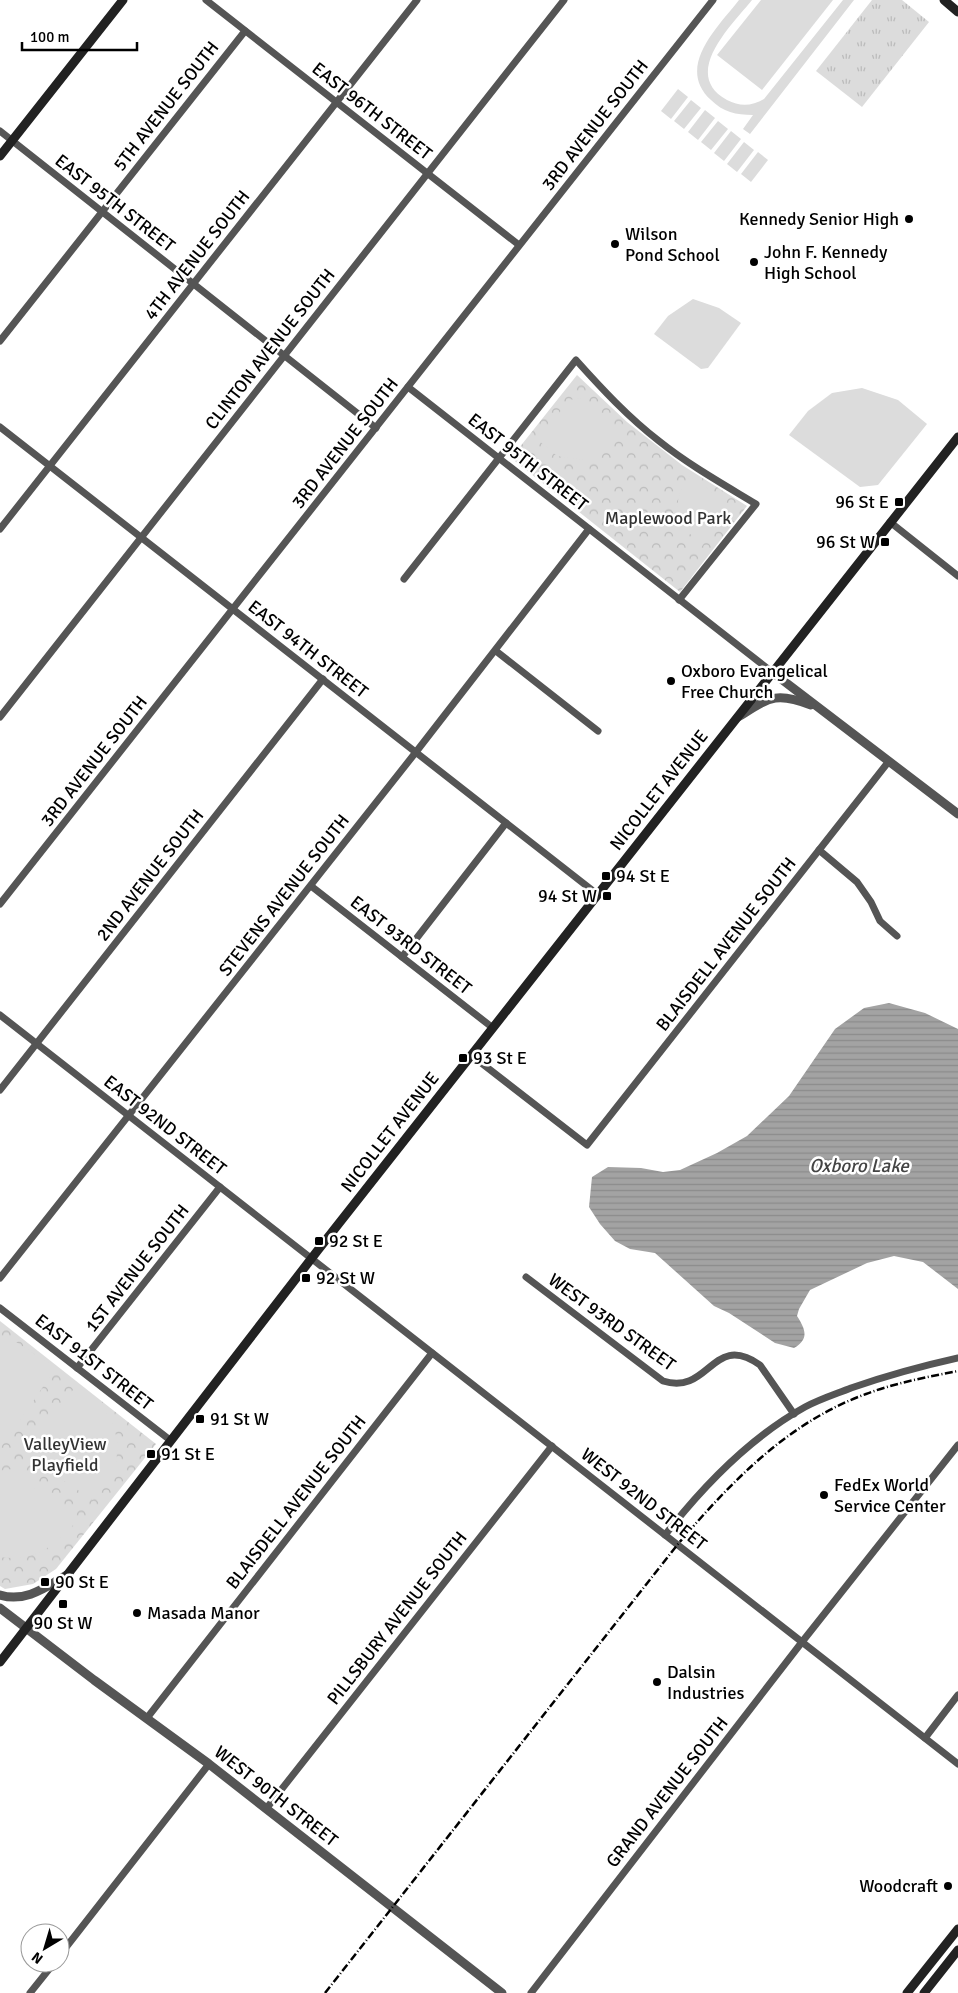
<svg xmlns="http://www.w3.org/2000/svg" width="958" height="1993" font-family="Signika,sans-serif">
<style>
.grass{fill:url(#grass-tufts)}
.forest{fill:url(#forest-crowns)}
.pitch{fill:#dcdcdc}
.water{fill:url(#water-rules)}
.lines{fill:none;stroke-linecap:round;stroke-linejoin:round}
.minor{stroke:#555;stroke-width:7}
.tertiary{stroke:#555;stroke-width:9}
.secondary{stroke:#222;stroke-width:9}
.rail{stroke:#000;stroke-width:2.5;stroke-dasharray:8 2.5 1 2.5;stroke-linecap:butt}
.poi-dot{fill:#000;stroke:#fff;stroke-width:2}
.labels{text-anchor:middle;stroke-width:5;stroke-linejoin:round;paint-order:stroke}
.street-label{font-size:18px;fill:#000;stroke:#fff}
.poi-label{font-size:18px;fill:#000;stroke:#fff;text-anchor:start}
.park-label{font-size:18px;fill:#333;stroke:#fff}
.water-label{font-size:19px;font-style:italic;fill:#444;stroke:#fff}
</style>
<defs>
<pattern id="grass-tufts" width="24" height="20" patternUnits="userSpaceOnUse" patternTransform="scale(1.25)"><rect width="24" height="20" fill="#dcdcdc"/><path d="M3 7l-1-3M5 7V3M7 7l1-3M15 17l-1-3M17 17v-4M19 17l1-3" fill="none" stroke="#bbb"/></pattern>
<pattern id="forest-crowns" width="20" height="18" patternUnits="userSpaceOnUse" patternTransform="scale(1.25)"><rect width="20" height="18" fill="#dcdcdc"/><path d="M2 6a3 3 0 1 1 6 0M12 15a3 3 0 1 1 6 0" fill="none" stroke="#bbb"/></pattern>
<pattern id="water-rules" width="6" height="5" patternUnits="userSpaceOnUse" patternTransform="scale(1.25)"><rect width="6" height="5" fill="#a3a3a3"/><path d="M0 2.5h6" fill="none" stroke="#8b8b8b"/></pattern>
</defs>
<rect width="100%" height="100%" fill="#fff"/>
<polygon class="grass" points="872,0 902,0 929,22 862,107 816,71"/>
<g class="forest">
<polygon points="577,375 627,422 682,465 747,506 680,592 511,458"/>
<polygon points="0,1321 156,1444 56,1569 33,1584 5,1589 0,1586"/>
</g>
<g class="pitch">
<path d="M739,0H752C732,25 680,74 727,100C740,107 752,106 764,99L843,0H854L750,134L743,129L753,115C736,115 723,112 711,100C675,67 718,27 739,0Z"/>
<polygon points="761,0 833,0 762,90 717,55"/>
<polygon points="678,89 688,97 671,119 661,111"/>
<polygon points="691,100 701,108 684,129 674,121"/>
<polygon points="705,110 715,118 698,140 688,132"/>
<polygon points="718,121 728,129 711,150 701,142"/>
<polygon points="731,131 741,139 724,161 714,153"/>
<polygon points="744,142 754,150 737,172 727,164"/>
<polygon points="758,152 768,160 751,182 741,174"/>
<polygon points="693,299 719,308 741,323 708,368 701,369 654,334 668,316"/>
<polygon points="862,388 898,400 927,424 878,485 860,487 789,435 808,411 832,393"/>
<polygon points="581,398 620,430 605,448 584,460 557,456 538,440 569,400"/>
<path d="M690,476L728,504L729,512L702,546C687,533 672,514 680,493C682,487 687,481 690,476Z"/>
<polygon points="0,1340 16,1342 56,1368 7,1439 0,1441"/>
<polygon points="78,1384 99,1402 112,1422 118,1442 116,1464 93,1500 29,1458 26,1445"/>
<path d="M13,1469L75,1523C54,1547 34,1562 0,1557V1474L3,1470Z"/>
</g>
<path class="water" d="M889,1003L925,1013L958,1029V1289L923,1262L894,1256L867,1263L810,1290L799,1309L797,1316C806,1330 809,1339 794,1348L775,1343L729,1313L714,1306L655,1253L630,1249L615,1241L600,1224L589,1207L592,1177L608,1167L641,1168L663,1172L680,1170L717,1153L747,1136L789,1096L835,1029L864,1008Z"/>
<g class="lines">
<g class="minor">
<polyline points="206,0 519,245"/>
<polyline points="0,131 376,428"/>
<polyline points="0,341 245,31"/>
<polyline points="408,387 772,672"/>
<polyline points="0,427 597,894"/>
<polyline points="890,522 958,576"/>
<polyline points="0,529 417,0"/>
<path d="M404,579L576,360C602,389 628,417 659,441C689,465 723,484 756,504L679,600"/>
<polyline points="496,651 598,731"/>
<polyline points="0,717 564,0"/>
<polyline points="819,850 857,882 871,902 880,921 897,936"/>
<polyline points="311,886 493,1028"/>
<polyline points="0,904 713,0"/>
<polyline points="402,957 506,823"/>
<polyline points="0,1015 958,1764"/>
<polyline points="471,1055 587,1145 889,761"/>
<polyline points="0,1090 323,679"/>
<path d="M526,1277L663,1381C710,1396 712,1331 760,1365L794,1414"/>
<polyline points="0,1278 416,752 589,529"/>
<polyline points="0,1308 170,1440"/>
<polyline points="77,1368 220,1187"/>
<path d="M665,1535C704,1485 749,1438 805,1407C820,1399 836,1394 851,1388C886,1376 922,1366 958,1358"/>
<polyline points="147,1718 432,1353"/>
<polyline points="925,1738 958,1695"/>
<polyline points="266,1809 552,1446"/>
<polyline points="60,1955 209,1764"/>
<polyline points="30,1993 54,1963"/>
<polyline points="531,1993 802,1642 958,1445"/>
</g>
<g class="tertiary">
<polyline points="772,672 958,814"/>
<path d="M738,717C769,698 775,691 811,705"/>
<path d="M0,1595C25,1603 46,1587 67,1575"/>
<polyline points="0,1608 94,1680 209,1764 502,1993"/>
</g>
<g class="secondary">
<polyline points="944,0 958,12"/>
<polyline points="0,156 123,0"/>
<polyline points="0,1662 318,1250 958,437"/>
<polyline points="907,1993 958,1929"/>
<polyline points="924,1993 958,1950"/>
</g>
<path class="rail" d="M325,1993L678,1544C730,1483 788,1422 866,1394C895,1383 927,1377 958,1371"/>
</g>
<g class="poi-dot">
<circle cx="909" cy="219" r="5"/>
<circle cx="615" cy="244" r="5"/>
<circle cx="754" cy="262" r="5"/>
<rect x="894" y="497" width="10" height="10" rx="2.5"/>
<rect x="880" y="537" width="10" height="10" rx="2.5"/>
<circle cx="671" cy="681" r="5"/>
<rect x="601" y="871" width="10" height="10" rx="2.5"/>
<rect x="602" y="891" width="10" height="10" rx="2.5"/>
<rect x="458" y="1053" width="10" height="10" rx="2.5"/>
<rect x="314" y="1236" width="10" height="10" rx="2.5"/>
<rect x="301" y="1273" width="10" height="10" rx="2.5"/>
<rect x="195" y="1414" width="10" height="10" rx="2.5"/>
<rect x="146" y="1449" width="10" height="10" rx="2.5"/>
<circle cx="824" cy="1495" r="5"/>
<rect x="40" y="1577" width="10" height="10" rx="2.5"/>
<rect x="58" y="1599" width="10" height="10" rx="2.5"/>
<circle cx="137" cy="1613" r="5"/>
<circle cx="657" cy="1682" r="5"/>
<circle cx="948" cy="1886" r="5"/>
</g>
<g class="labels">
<g class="street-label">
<text transform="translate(166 106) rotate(-52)" y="6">5TH AVENUE SOUTH</text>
<text transform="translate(372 111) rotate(38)" y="6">EAST 96TH STREET</text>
<text transform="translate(595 125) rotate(-52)" y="6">3RD AVENUE SOUTH</text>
<text transform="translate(115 203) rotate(38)" y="6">EAST 95TH STREET</text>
<text transform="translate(197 255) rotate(-52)" y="6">4TH AVENUE SOUTH</text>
<text transform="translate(270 349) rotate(-52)" y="6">CLINTON AVENUE SOUTH</text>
<text transform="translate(345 443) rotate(-52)" y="6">3RD AVENUE SOUTH</text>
<text transform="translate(528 462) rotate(38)" y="6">EAST 95TH STREET</text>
<text transform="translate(308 649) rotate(38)" y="6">EAST 94TH STREET</text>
<text transform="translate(94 761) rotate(-52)" y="6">3RD AVENUE SOUTH</text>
<text transform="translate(659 790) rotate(-52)" y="6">NICOLLET AVENUE</text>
<text transform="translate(150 875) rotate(-52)" y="6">2ND AVENUE SOUTH</text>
<text transform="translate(284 895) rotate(-52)" y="6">STEVENS AVENUE SOUTH</text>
<text transform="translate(726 944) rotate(-52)" y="6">BLAISDELL AVENUE SOUTH</text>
<text transform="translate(411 945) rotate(38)" y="6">EAST 93RD STREET</text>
<text transform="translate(165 1125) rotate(38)" y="6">EAST 92ND STREET</text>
<text transform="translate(390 1132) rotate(-52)" y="6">NICOLLET AVENUE</text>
<text transform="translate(137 1268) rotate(-52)" y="6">1ST AVENUE SOUTH</text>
<text transform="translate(612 1322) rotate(36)" y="6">WEST 93RD STREET</text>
<text transform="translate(94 1362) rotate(38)" y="6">EAST 91ST STREET</text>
<text transform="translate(644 1499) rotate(38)" y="6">WEST 92ND STREET</text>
<text transform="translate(296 1502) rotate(-52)" y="6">BLAISDELL AVENUE SOUTH</text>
<text transform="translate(397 1618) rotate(-52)" y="6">PILLSBURY AVENUE SOUTH</text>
<text transform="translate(667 1792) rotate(-52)" y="6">GRAND AVENUE SOUTH</text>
<text transform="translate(276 1796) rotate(38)" y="6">WEST 90TH STREET</text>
</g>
<g class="poi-label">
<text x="899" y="225" text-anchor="end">Kennedy Senior High</text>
<text x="625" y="240">Wilson<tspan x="625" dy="21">Pond School</tspan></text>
<text x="764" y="258">John F. Kennedy<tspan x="764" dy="21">High School</tspan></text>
<text x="889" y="508" text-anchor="end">96 St E</text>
<text x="875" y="548" text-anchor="end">96 St W</text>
<text x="681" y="677">Oxboro Evangelical<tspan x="681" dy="21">Free Church</tspan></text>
<text x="616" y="882">94 St E</text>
<text x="597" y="902" text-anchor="end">94 St W</text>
<text x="473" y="1064">93 St E</text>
<text x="329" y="1247">92 St E</text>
<text x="316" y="1284">92 St W</text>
<text x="210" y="1425">91 St W</text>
<text x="161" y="1460">91 St E</text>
<text x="834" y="1491">FedEx World<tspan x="834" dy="21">Service Center</tspan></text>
<text x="55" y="1588">90 St E</text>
<text x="147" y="1619">Masada Manor</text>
<text x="63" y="1629" text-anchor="middle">90 St W</text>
<text x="667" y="1678">Dalsin<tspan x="667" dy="21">Industries</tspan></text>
<text x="938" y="1892" text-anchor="end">Woodcraft</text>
</g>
<g class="park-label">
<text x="668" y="524">Maplewood Park</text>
<text x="65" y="1450">ValleyView<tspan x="65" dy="21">Playfield</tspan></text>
</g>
<g class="water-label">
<text x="859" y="1172">Oxboro Lake</text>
</g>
</g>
<g transform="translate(45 1948) rotate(218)"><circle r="24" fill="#ffffff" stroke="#999999"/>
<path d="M0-4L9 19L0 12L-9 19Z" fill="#000000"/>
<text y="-8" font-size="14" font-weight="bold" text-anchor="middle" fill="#000000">N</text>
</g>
<path d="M22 42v8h115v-8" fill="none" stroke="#000000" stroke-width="2.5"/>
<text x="30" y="42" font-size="15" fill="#000000" stroke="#ffffff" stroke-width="4" paint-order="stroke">100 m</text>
</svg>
